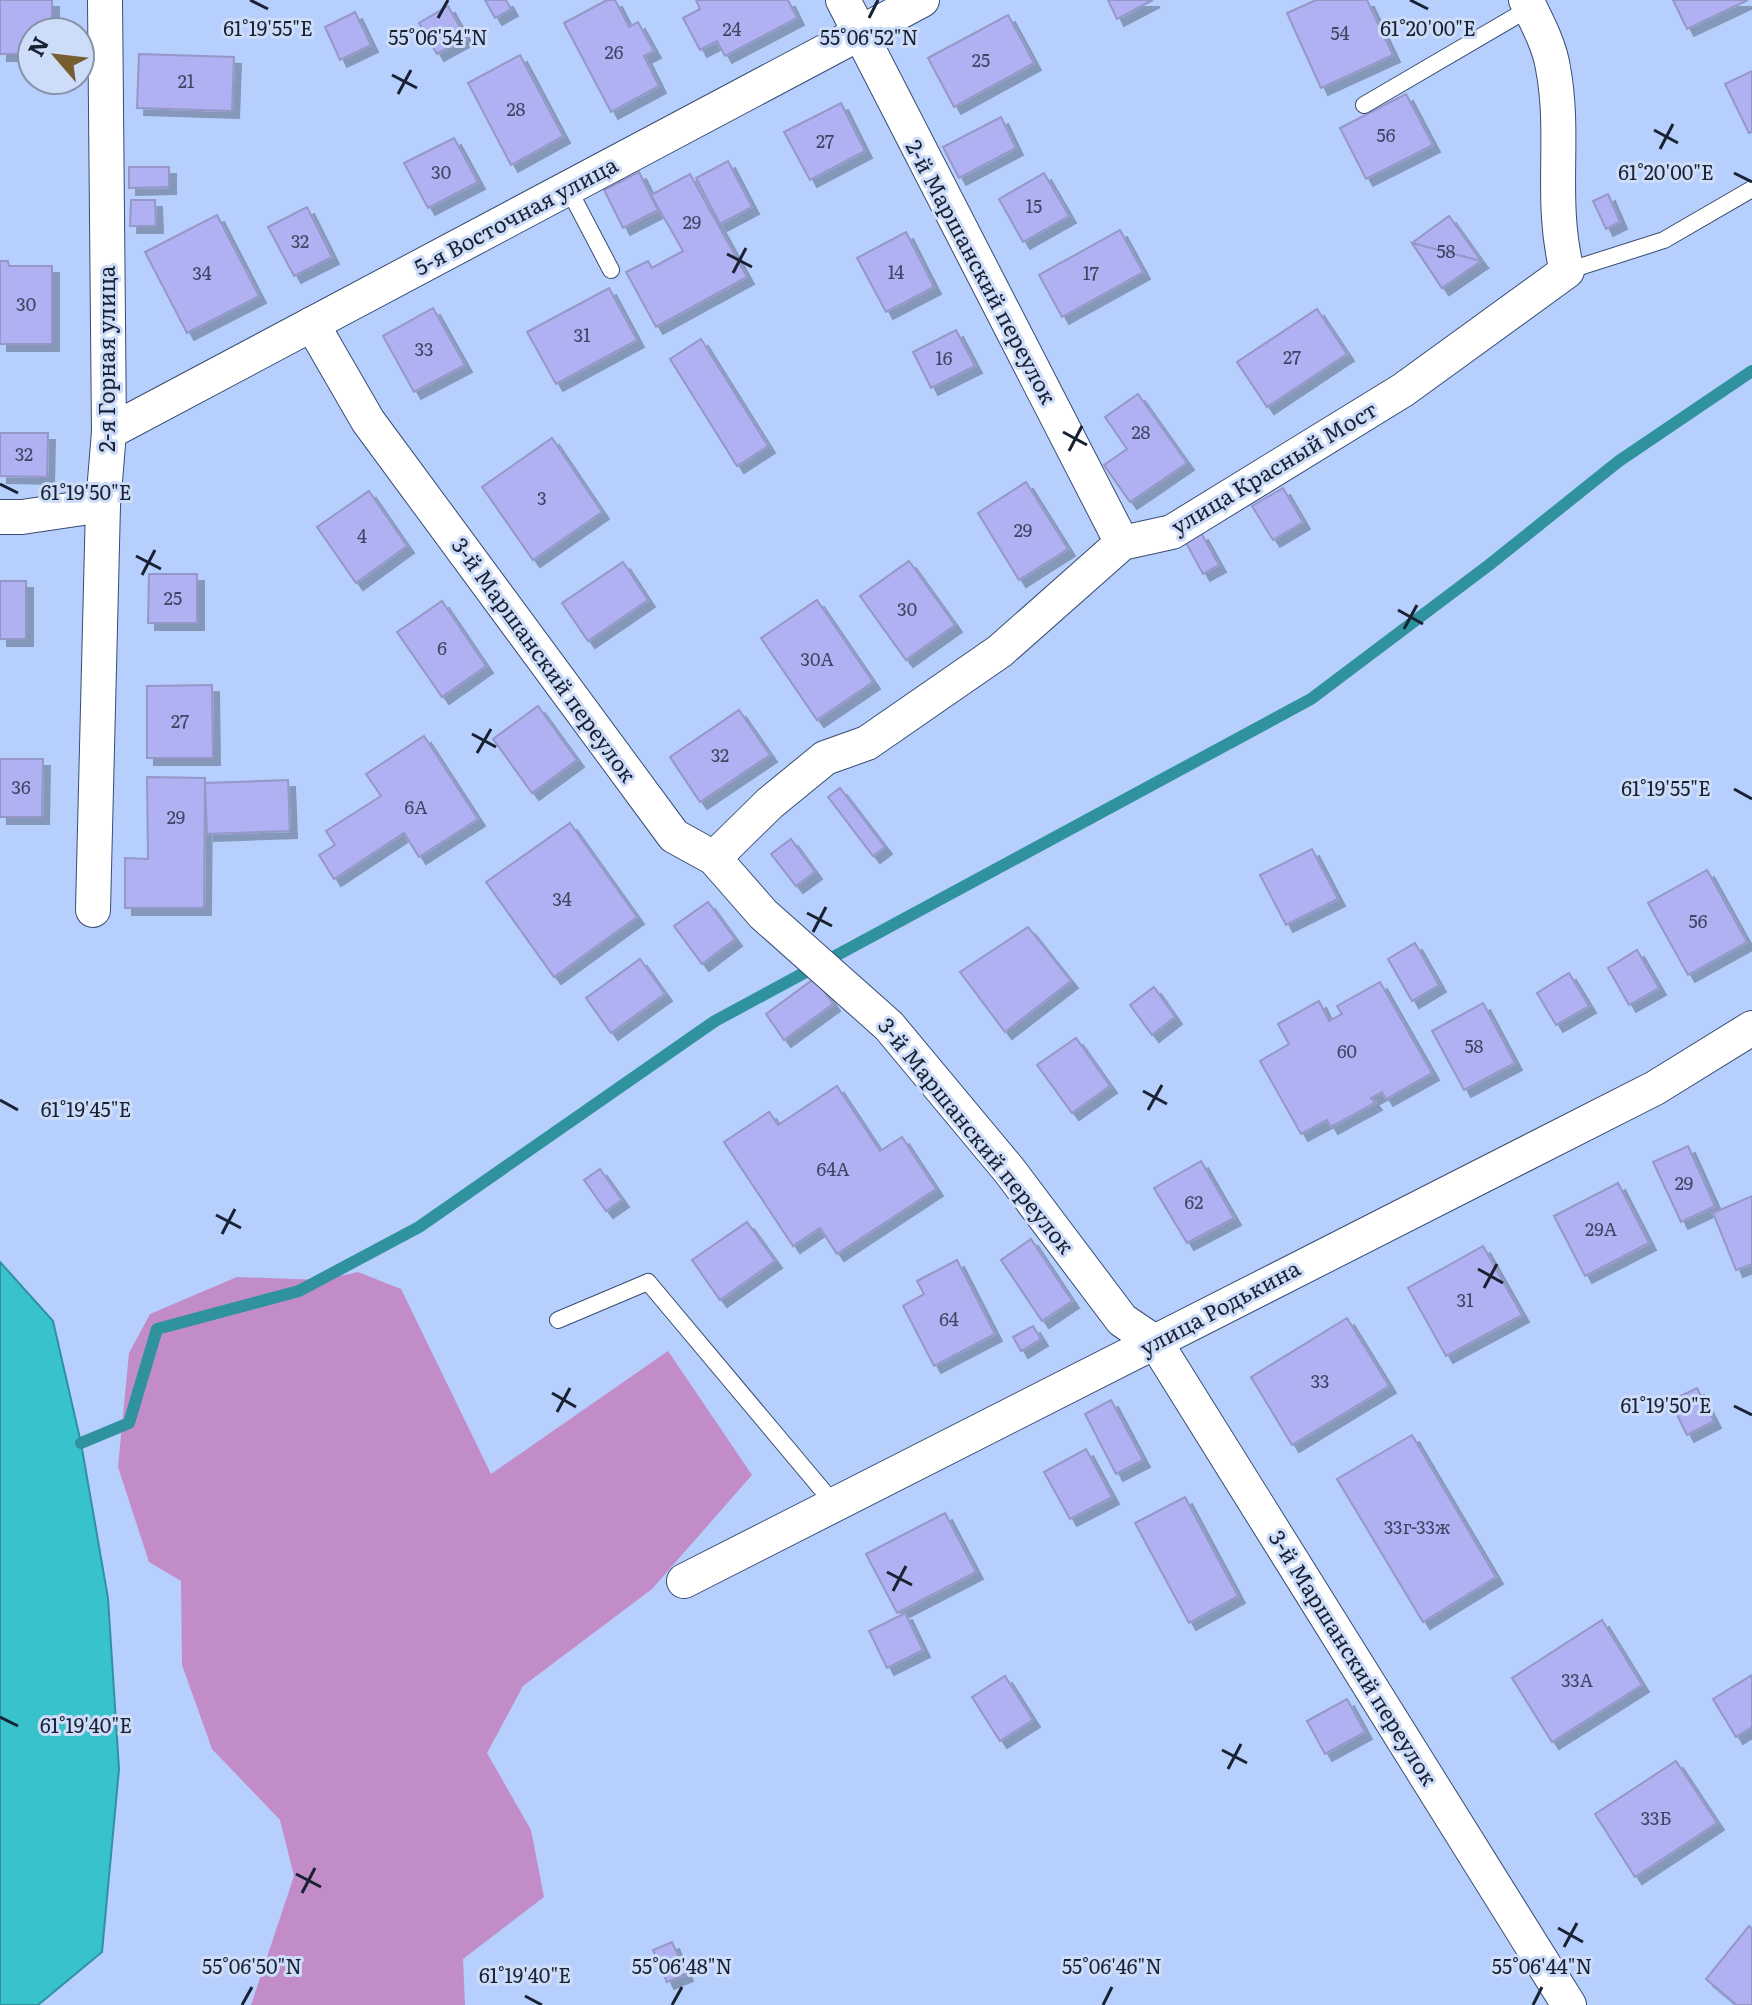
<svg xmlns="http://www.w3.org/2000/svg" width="1752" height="2005" font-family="Literata,serif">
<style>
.green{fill:#c28cc9}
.water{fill:#38c2cc;stroke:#2f929e;stroke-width:2}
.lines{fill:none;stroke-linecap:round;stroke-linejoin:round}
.stream{stroke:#2f929e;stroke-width:12}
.building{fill:#afb1f2;stroke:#9597c7;stroke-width:2;filter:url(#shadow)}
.service-casing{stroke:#384d73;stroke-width:18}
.minor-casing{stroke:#384d73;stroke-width:36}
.service{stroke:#fff;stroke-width:16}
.minor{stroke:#fff;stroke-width:34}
.ticks{fill:none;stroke:#192233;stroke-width:3}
.labels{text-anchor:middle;stroke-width:6;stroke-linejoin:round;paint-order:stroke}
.number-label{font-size:18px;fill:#3e4663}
.street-label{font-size:22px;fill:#192233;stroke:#cddcf8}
.ticks-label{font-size:20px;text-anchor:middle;fill:#192233;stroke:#cddcf8;stroke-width:6;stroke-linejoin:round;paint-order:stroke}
</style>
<defs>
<filter id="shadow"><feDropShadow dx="7" dy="7" stdDeviation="0" flood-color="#0004"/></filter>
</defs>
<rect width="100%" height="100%" fill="#b6cffd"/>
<polygon class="green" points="358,1272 401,1289 491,1474 668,1351 752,1475 652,1589 523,1686 487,1753 531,1830 544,1897 463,1959 465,2005 251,2005 294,1876 280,1820 212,1749 182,1665 181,1581 149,1562 118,1467 129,1353 150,1314 237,1277 322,1280"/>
<polygon class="water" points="0,1262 53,1321 81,1443 108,1598 119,1769 102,1952 38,2005 0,2005"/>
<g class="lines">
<polyline class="stream" points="81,1443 129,1423 157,1329 299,1291 419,1227 715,1021 1311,699 1489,565 1619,461 1752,371"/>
</g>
<g class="building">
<polygon points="0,0 52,0 52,32 32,32 32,54 0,54"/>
<polygon points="485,0 506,0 511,9 495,18"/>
<polygon points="607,0 615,0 629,27 638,22 654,51 644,56 659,86 611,112 564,23"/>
<polygon points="696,0 788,0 797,18 725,56 717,41 700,50 683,18 700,9"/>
<polygon points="1108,0 1153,0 1117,19"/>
<polygon points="1316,0 1367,0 1393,55 1321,88 1287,13"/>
<polygon points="1673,0 1748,0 1687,29"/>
<polygon points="448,6 466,38 437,54 419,23"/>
<polygon points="355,12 371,45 340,60 325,27"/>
<polygon points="1008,15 1034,63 954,107 928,58"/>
<polygon points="139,54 234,57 232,111 137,108"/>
<polygon points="520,55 563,136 511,165 468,83"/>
<polygon points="1752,71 1752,132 1749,133 1725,84"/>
<polygon points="1406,94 1433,145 1366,179 1340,128"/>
<polygon points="841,103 865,151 810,180 784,132"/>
<polygon points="1001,117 1016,148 959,178 943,147"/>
<polygon points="454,138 478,182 428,208 404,163"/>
<polygon points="728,161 752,207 720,224 696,178"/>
<polygon points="129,167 169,167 169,187 129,188"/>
<polygon points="639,172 658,210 623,228 604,190"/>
<polygon points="1044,173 1069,216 1023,242 999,199"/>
<polygon points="690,174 747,277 656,327 626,272 648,261 652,268 683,251 651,195"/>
<polygon points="1608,194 1620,222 1606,229 1593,201"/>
<polygon points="131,200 155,200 156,226 130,226"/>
<polygon points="307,207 332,257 294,276 268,227"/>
<polygon points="217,215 259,296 187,333 145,252"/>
<polygon points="1449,216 1481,261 1442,288 1412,243"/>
<polygon points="1120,230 1143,272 1062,317 1039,275"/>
<polygon points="906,232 934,287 886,312 857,258"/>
<polygon points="1412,243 1481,261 1442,288"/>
<polygon points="0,261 8,261 9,266 52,266 52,344 0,344"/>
<polygon points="609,288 637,340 556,384 527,332"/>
<polygon points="433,308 465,365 414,392 383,336"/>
<polygon points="1317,309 1347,354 1267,407 1237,362"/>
<polygon points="956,330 975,366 931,388 913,352"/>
<polygon points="701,339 768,446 737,466 670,359"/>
<polygon points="1138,394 1187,463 1130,502 1104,465 1127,449 1105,417"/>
<polygon points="0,433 48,433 47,477 0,476"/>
<polygon points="552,438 602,512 533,560 482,487"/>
<polygon points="1026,482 1068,549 1019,580 978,513"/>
<polygon points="1283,488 1303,522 1273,540 1252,506"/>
<polygon points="369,491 407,546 356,583 317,527"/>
<polygon points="1201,533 1219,565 1203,574 1185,541"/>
<polygon points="909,561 955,625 906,660 860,596"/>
<polygon points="623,562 648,600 588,641 562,603"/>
<polygon points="149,574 197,574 197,623 148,623"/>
<rect x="0" y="581" width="26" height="58"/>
<polygon points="817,600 873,682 817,720 761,638"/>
<polygon points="442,601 486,666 442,697 397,632"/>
<polygon points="212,685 213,758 147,758 147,686"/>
<polygon points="538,706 577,760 532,793 493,739"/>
<polygon points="739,710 770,755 700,802 670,757"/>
<polygon points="424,736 478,819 419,857 404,833 334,879 319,855 335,845 326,831 381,796 366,774"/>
<polygon points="0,759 43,759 42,817 0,817"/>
<polygon points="147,777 205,778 204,908 125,908 125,858 148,859"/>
<polygon points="288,780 290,831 207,834 205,783"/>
<polygon points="840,788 885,847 873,856 828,797"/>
<polygon points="570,823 637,917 554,977 486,882"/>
<polygon points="791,839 815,872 796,886 771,854"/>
<polygon points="1312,849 1338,899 1286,925 1260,875"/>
<polygon points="1707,870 1747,942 1688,975 1648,903"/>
<polygon points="708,902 735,939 702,964 674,926"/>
<polygon points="1028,927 1071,981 1005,1032 960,972"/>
<polygon points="1415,943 1439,985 1412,1001 1388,959"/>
<polygon points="1637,950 1659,988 1629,1005 1608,968"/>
<polygon points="640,959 665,994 611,1033 586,998"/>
<polygon points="1569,973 1589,1006 1556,1025 1537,993"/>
<polygon points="815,978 833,1004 784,1040 766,1014"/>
<polygon points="1380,982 1432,1073 1386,1099 1382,1092 1371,1098 1375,1103 1331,1127 1327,1120 1301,1134 1260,1061 1289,1044 1278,1024 1319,1001 1329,1021 1342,1014 1337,1006"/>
<polygon points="1154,987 1175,1017 1152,1035 1130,1005"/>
<polygon points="1483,1003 1515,1063 1464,1090 1432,1031"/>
<polygon points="1076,1038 1110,1086 1072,1113 1037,1065"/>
<polygon points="837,1086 880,1151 902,1137 936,1189 837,1254 820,1228 793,1246 724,1142 769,1112 778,1125"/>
<polygon points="1688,1146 1715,1206 1681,1222 1653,1162"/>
<polygon points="1201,1161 1234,1218 1187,1243 1154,1188"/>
<polygon points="600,1169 622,1200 606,1211 584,1180"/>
<polygon points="1618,1183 1649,1243 1585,1276 1554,1216"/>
<polygon points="1752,1196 1752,1264 1736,1270 1713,1213"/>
<polygon points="747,1222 775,1261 720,1300 692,1260"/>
<polygon points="1031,1239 1072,1301 1042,1321 1001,1260"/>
<polygon points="1483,1246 1522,1315 1446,1356 1408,1288"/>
<polygon points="957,1260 995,1334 934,1366 903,1306 924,1294 917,1281"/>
<polygon points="1347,1318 1389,1386 1292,1445 1251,1377"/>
<polygon points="1033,1326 1041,1339 1021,1351 1013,1337"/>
<polygon points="1697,1388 1714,1421 1687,1435 1670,1401"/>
<polygon points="1111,1400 1143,1460 1116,1474 1085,1414"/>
<polygon points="1412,1435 1496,1577 1423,1622 1337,1479"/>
<polygon points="1086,1449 1112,1497 1070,1519 1044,1472"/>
<polygon points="1185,1497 1238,1596 1189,1623 1135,1523"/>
<polygon points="945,1513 976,1572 897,1613 866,1554"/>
<polygon points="905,1613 923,1650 887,1668 869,1631"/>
<polygon points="1602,1620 1642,1685 1552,1742 1512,1678"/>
<polygon points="1752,1675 1752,1727 1736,1737 1713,1699"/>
<polygon points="1005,1676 1033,1720 1000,1741 972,1697"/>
<polygon points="1347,1699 1365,1732 1325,1754 1307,1721"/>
<polygon points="1676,1761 1717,1823 1635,1877 1595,1814"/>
<polygon points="1749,1926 1752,1929 1752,2005 1737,2005 1706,1979"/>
<polygon points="672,1942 686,1974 667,1982 653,1950"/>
</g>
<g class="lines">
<g class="service-casing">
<g id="service">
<polyline points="1364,105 1530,8"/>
<polyline points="568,188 611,270"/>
<polyline points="1567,271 1664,240 1752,189"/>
<polyline points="558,1320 648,1282 835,1505"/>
</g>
</g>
<g class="minor-casing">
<g id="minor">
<polyline points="843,0 1122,543"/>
<polyline points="312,324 368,421 674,836 714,858 763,914 889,1026 1009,1170 1122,1320 1156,1343 1569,2005"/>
<polyline points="109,432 922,0"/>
<polyline points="0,517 22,517 103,505"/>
<path d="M714,858L770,803L825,758L867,743L1000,651L1122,543L1172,532L1403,390L1567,271C1549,200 1566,137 1553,68C1550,46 1536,20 1526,0"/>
<polyline points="93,910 103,505 109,432 105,0"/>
<polyline points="684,1581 1655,1088 1752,1028"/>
</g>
</g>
<use href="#service" class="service"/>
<use href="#minor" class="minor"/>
</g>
<path class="ticks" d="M250,0L268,9M1410,0L1428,9M438,18L448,0M869,18L878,0M392,75L417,88M398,94L411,70M1654,130L1678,143M1660,149L1673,124M1734,173L1752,182M727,254L752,267M733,273L746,248M1063,432L1087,445M1069,451L1082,426M0,484L18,493M136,556L161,569M142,575L155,550M1398,610L1423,624M1404,629L1417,605M472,734L496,747M477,753L491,729M1734,789L1752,799M807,913L832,926M813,932L826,907M1143,1091L1167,1104M0,1100L18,1110M1148,1110L1162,1085M216,1215L241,1228M222,1234L235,1209M1478,1269L1503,1283M1484,1288L1497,1264M552,1393L576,1407M1734,1406L1752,1415M557,1412L570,1388M887,1572L912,1585M893,1591L906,1566M0,1717L18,1726M1222,1750L1247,1763M1228,1769L1241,1744M296,1874L321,1887M302,1893L315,1868M1558,1928L1583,1942M1564,1947L1577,1923M525,1996L542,2005M242,2005L252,1987M672,2005L682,1987M1103,2005L1112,1987M1533,2005L1542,1987"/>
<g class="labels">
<g class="number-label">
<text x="732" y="36">24</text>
<text x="1340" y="40">54</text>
<text x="614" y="59">26</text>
<text x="981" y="67">25</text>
<text x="186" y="88">21</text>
<text x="516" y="116">28</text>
<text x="1386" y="142">56</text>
<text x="825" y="148">27</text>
<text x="441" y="179">30</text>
<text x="1034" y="213">15</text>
<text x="692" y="229">29</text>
<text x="300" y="248">32</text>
<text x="1446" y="258">58</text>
<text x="896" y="279">14</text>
<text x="202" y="280">34</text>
<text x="1091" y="280">17</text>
<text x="26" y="311">30</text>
<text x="582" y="342">31</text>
<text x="424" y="356">33</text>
<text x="1292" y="364">27</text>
<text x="944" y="365">16</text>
<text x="1141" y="439">28</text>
<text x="24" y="461">32</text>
<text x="542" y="505">3</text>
<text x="1023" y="537">29</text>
<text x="362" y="543">4</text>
<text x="173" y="605">25</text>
<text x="907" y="616">30</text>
<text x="442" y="655">6</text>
<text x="817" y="666">30А</text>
<text x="180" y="728">27</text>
<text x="720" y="762">32</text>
<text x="21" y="794">36</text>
<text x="416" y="814">6А</text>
<text x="176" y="824">29</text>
<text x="562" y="906">34</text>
<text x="1698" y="928">56</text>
<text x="1474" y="1053">58</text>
<text x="1347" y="1058">60</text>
<text x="833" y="1176">64А</text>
<text x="1684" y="1190">29</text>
<text x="1194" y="1209">62</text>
<text x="1601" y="1236">29А</text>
<text x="1465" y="1307">31</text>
<text x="949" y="1326">64</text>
<text x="1320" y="1388">33</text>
<text x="1417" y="1534">33г-33ж</text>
<text x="1577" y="1687">33А</text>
<text x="1656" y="1825">33Б</text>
</g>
<g class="street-label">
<text transform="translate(516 216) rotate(-28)" y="8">5-я Восточная улица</text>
<text transform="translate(981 272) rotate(62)" y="8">2-й Маршанский переулок</text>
<text transform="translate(107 359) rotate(-90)" y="8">2-я Горная улица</text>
<text transform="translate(1274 468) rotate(-31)" y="8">улица Красный Мост</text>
<text transform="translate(544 660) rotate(54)" y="8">3-й Маршанский переулок</text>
<text transform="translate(976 1136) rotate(51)" y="8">3-й Маршанский переулок</text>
<text transform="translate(1220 1308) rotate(-28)" y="8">улица Родькина</text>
<text transform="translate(1353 1658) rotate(58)" y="8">3-й Маршанский переулок</text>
</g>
</g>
<g class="ticks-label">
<text x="268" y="36">61°19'55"E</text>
<text x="1428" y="36">61°20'00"E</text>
<text x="438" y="45">55°06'54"N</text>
<text x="869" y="45">55°06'52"N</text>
<text x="1666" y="180">61°20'00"E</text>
<text x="86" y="500">61°19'50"E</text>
<text x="1666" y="796">61°19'55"E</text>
<text x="86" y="1117">61°19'45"E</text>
<text x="1666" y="1413">61°19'50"E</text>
<text x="86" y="1733">61°19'40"E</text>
<text x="252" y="1974">55°06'50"N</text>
<text x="682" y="1974">55°06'48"N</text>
<text x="1112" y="1974">55°06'46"N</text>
<text x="1542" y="1974">55°06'44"N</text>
<text x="525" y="1983">61°19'40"E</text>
</g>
<g transform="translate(56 56) rotate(298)"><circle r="38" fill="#cddcf8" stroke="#8592a9" stroke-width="2"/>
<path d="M0-6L14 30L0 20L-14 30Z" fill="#765e2e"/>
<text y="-12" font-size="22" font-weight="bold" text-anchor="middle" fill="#192233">N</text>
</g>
</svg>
